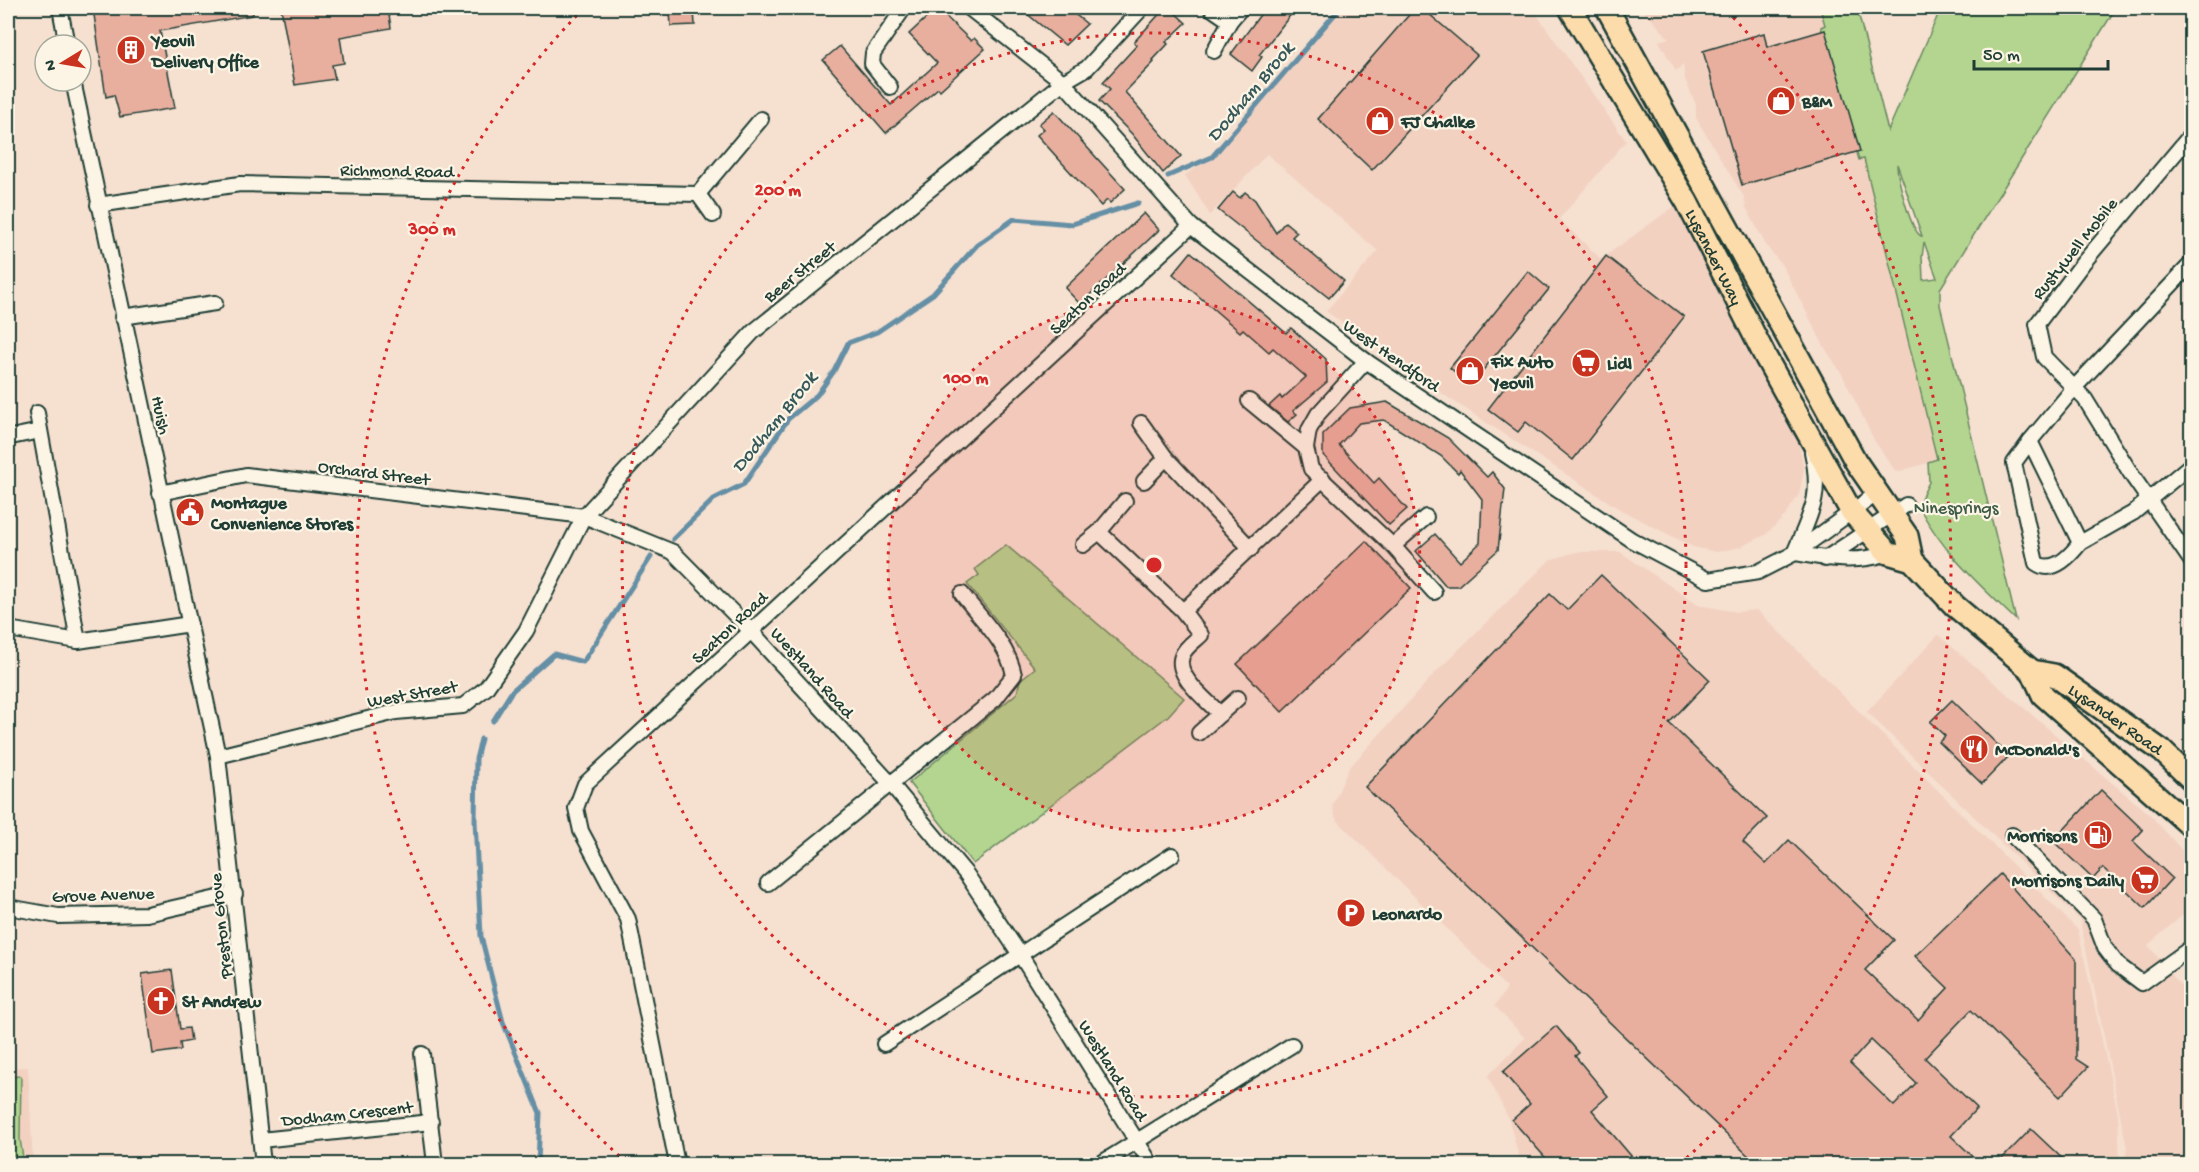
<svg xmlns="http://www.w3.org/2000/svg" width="2199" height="1172" font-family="'Gochi Hand',sans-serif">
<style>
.built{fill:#f2d1c1}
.green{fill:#b3d58f;stroke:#698962;stroke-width:1.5;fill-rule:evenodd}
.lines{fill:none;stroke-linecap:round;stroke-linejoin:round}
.stream{stroke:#658fa5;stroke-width:5}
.building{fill:#e8af9f;stroke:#1f3d34;stroke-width:1.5;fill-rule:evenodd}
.minor-casing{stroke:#1f3d34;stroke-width:18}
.primary-casing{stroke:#1f3d34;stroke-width:26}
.minor{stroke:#fcf5e5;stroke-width:14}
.primary{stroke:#fddcac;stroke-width:21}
.ring{fill:none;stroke:#d62828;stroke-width:3;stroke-dasharray:3 6}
.labels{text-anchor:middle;stroke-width:4.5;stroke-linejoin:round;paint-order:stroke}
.poi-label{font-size:18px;font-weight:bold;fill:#1f3d34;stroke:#fcf5e5;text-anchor:start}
.street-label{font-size:18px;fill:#1f3d34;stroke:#fcf5e5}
.park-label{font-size:18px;fill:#3d5b46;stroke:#fcf5e5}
.water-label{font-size:20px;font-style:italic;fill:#36585a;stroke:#fcf5e5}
.centre{fill:#d62828;stroke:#fcf5e5;stroke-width:3}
.ring-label{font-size:18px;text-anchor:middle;font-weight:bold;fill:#d62828;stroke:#fcf5e5;stroke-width:4.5;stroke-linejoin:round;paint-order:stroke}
</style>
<rect width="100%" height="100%" fill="#f6e0d0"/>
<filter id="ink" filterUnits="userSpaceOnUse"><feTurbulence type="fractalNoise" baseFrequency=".0167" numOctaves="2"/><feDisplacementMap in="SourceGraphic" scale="12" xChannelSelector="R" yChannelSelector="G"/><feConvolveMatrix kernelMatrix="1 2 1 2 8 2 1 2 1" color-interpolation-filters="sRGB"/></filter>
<g filter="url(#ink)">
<g class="built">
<polygon points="1340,8 1532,8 1626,141 1559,219 1601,259 1675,206 1798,439 1804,470 1799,494 1785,516 1765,535 1740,547 1717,552 1693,547 1621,510 1421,380 1326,311 1378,251 1267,154 1210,215 1185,175 1212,157"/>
<polygon points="1641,8 1824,8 1864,157 1938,460 1896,472 1874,440 1842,374 1825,348 1782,265 1767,247 1746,207 1744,197 1696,118 1696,105 1685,79 1683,64 1676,71 1659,41 1669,38"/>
<polygon points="1576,552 1620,552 1698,605 1737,612 1757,610 2078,930 2118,1114 2120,1164 1521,1164 1509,1120 1488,1076 1525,1038 1495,1006 1507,988 1336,819 1332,806 1349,768 1437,671 1550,560"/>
<polygon points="1938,635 2151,816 2191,860 2191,908 2148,945 2180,985 2191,983 2191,1164 2124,1164 2127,1148 2080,920 1867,712"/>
<polygon points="28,1067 33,1164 8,1164 8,1068"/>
</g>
<g class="green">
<path d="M1820,8H1857L1888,131L1941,8H2116L1940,289V305L2016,620C1979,584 1942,552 1918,505L1929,482L1928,462L1937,459L1864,159L1859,160L1821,27L1825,25ZM1897,164L1922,236H1921C1910,230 1897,176 1897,164ZM1924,242L1937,278L1923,280L1922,257Z"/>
<polygon points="1006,545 1184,698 1168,716 973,864 909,783 1017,693 1020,680 1035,668 967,584 979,575 975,569"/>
<polygon points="21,1076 20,1139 24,1164 8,1164 8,1077"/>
</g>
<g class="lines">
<g class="stream">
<polyline points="1168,176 1212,157 1340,8"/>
<polyline points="673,539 714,499 744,484 788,419 817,395 834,371 848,343 877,332 933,294 977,245 1014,219 1072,224 1138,203"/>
<polyline points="493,721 512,691 554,654 583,662 651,557"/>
<polyline points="481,739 476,759 475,821 481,936 503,1022 540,1113 538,1164"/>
</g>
</g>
<g class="building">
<polygon points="93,8 252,8 253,15 160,31 175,108 120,117 114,95 106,97"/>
<polygon points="281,8 388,8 391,28 340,37 344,63 332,65 335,79 295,85"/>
<polygon points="937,8 971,41 974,38 985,49 940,90 938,88 886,133 823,60 840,46 891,105 937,63 909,34"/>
<polygon points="1020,8 1067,8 1087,24 1065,45"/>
<polygon points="1165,8 1170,8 1186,23 1166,42 1168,44 1153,60 1154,62 1125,92 1181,156 1163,173 1132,134 1099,101 1110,89 1103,82 1137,45 1134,42"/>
<polygon points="1265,8 1296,8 1259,55 1262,57 1252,71 1231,54"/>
<polygon points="1415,8 1422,8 1477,55 1372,170 1318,119"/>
<polygon points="694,11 695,25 671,26 670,12"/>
<polygon points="1825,30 1860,151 1742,185 1703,51 1764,33 1767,47"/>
<polygon points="1054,111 1125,189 1110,203 1107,200 1101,206 1037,135 1044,129 1039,124"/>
<polygon points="1233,192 1240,198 1245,192 1255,200 1276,233 1285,222 1297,232 1292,237 1344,281 1329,298 1218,210"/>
<polygon points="1144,213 1159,230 1080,304 1065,288"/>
<polygon points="1191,252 1286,333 1291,328 1326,359 1327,382 1293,411 1297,414 1288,422 1269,406 1280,396 1282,399 1306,377 1273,348 1269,352 1243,329 1240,332 1173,274"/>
<polygon points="1606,256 1684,317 1573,460 1526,422 1518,432 1488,409"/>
<polygon points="1528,271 1549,289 1471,385 1450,368"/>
<polygon points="1387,402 1448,438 1487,477 1492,472 1505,489 1498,550 1458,586 1446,586 1416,551 1435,534 1460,562 1480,543 1482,499 1460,470 1458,473 1441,456 1384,420 1359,423 1339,445 1374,483 1379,478 1407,509 1389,525 1323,455 1323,434 1350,408"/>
<polygon points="1366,541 1411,588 1282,712 1237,664"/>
<path d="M1601,575L1710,680L1669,723L1767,818L1743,842L1766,864L1789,840L1894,940L1865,970L1918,1020L1948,988L1915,956L2000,874L2076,959V1059L2088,1067L2060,1097L1971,1010L1925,1058L1977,1108L1951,1136L1981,1164H1757L1365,787L1550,594L1567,610ZM1871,1040L1916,1083L1894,1106L1850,1063Z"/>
<polygon points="1952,700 2009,756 1982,784 1939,742 1945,736 1930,722"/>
<polygon points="2101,790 2143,830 2133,841 2172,878 2145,908 2103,868 2093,879 2053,841"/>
<polygon points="172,970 180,1029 189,1028 191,1041 180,1043 181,1050 153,1054 142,974"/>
<polygon points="1556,1026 1579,1053 1575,1056 1608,1096 1592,1110 1638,1164 1551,1164 1512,1120 1530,1104 1503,1072"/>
<polygon points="2031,1129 2068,1164 1997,1164"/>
</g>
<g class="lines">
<g class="minor-casing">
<g id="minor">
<polyline points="60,8 67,45"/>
<polyline points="969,8 1063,82 1191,226 1366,361 1632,540 1708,580 1758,572 1795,553 1876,494"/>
<polyline points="1211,8 1230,21"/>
<polyline points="1214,51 1230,21 1241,8"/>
<polyline points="73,81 218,756 263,1164"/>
<polyline points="890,87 872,64 873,53 904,8"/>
<polyline points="2189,137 2083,263 2037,324 2044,357 2085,399 2133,477 2192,562"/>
<polyline points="698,194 761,119"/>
<polyline points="698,194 713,215"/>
<polyline points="98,205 240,184 698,194"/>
<polyline points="2192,263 2074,388 2030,441 2080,543 2133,513 2192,464"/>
<polyline points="122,317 215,303"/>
<polyline points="1366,361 1318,414 1309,430 1306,448 1311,469 1393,546 1434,592"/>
<polyline points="1249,401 1306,448"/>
<polyline points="37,413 78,641"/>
<polyline points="1141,423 1166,458 1251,549"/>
<polyline points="11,437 40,431"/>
<path d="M2030,441L2014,463L2036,563C2053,575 2070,556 2080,543"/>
<polyline points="1144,481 1166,458"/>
<polyline points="160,493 246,475 584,516 673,552 751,631 891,784 967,875 1021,956 1151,1164"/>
<path d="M1099,532L1183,611L1201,635C1195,641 1185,647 1182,656C1174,676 1208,701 1220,714"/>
<polyline points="1083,545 1099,532 1125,501"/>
<polyline points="1393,546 1426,517"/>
<path d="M1795,551C1812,511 1822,496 1812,452"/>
<path d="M1795,553C1826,559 1857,564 1888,553"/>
<polyline points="1825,559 1906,505"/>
<polyline points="1183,611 1323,479"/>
<polyline points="8,629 78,641 190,624"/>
<polyline points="1199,733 1238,698"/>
<polyline points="218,756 396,712 463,706 486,688 526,631 584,516 753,332 1063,82 1087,68 1142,8"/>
<polyline points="2012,835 2094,919 2105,948 2118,965 2142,983 2192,947"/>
<path d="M768,883L995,699L1014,675C1008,644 981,619 962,594"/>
<polyline points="8,907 58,916 147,914 235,894"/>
<polyline points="884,1044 1172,855"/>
<polyline points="422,1054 435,1164"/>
<polyline points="261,1140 431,1122"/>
<polyline points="677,1164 628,919 581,831 576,808 585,784 1191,226"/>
<polyline points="1100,1164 1292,1045"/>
</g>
</g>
<g class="primary-casing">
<g id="primary">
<path id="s1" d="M1570,8L1687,202L1766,358L1851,511L1888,553L1912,560L1955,606L2032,671L2043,695L2192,827"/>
<polyline points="1607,8 1856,462 1907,536 1912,560"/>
<path id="s2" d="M2032,671L2054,675L2162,751L2192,780"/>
</g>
</g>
<use href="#minor" class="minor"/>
<use href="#primary" class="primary"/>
</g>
</g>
<circle cx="1154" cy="565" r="266" fill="#d62828" fill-opacity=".12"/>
<g class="ring">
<circle cx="1154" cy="565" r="266"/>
<circle cx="1154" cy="565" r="532"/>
<path d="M626 1162A797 797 0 0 1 581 11M1727 11A797 797 0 0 1 1682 1162"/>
</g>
<defs>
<g id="building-disc" transform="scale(1.5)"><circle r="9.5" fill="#c8321e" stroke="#fcf5e5"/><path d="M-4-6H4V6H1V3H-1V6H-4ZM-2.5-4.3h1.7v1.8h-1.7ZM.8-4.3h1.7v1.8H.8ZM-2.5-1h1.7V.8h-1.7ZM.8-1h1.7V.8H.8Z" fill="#fff"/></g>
<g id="shop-disc" transform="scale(1.5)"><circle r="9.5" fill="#c8321e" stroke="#fcf5e5"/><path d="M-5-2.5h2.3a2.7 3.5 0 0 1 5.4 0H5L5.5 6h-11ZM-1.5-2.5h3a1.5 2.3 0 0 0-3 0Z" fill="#fff"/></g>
<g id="supermarket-disc" transform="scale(1.5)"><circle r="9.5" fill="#c8321e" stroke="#fcf5e5"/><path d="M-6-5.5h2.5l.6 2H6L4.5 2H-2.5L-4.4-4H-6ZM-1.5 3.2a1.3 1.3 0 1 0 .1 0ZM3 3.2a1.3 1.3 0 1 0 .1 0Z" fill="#fff"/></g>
<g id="civic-disc" transform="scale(1.5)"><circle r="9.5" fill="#c8321e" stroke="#fcf5e5"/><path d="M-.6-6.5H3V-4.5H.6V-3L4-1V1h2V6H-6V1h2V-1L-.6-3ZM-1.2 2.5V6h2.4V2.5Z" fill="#fff"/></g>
<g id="restaurant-disc" transform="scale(1.5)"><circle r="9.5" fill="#c8321e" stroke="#fcf5e5"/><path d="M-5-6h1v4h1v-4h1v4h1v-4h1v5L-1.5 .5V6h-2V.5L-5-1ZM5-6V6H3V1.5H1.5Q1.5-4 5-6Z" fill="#fff"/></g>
<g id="fuel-disc" transform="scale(1.5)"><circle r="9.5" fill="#c8321e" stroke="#fcf5e5"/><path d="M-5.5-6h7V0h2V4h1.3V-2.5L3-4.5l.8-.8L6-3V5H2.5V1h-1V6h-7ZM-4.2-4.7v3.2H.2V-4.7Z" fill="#fff"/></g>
<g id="parking-disc" transform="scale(1.5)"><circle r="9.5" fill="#c8321e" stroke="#fcf5e5"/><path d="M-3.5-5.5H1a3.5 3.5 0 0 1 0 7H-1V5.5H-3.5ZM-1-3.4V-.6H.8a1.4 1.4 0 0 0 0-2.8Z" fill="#fff"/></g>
<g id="church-disc" transform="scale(1.5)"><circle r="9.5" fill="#c8321e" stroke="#fcf5e5"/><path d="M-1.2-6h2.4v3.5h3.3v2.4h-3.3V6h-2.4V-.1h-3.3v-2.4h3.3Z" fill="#fff"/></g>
</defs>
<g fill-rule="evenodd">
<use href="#building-disc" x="131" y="50"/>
<use href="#shop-disc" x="1781" y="101"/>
<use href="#shop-disc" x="1380" y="121"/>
<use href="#supermarket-disc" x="1586" y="363"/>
<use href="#shop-disc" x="1470" y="371"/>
<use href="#civic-disc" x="190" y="512"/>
<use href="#restaurant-disc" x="1974" y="749"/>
<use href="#fuel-disc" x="2098" y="835"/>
<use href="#supermarket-disc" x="2145" y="880"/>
<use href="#parking-disc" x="1351" y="913"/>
<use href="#church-disc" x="161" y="1001"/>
</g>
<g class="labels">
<g class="poi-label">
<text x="152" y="46">Yeovil<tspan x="152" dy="21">Delivery Office</tspan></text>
<text x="1802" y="107">B&amp;M</text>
<text x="1401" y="127">FJ Chalke</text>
<text x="1491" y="367">Fix Auto<tspan x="1491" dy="21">Yeovil</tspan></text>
<text x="1607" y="369">Lidl</text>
<text x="211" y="508">Montague<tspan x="211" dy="21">Convenience Stores</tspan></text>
<text x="1995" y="755">McDonald's</text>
<text x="2077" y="841" text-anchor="end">Morrisons</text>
<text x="2124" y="886" text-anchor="end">Morrisons Daily</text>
<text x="1372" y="919">Leonardo</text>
<text x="182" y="1007">St Andrew</text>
</g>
<g class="street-label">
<text transform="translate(397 170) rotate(1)" y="6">Richmond Road</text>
<text transform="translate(2074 248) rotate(-51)" y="6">Rustywell Mobile</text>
<text dy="6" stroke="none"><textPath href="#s1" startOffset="288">Lysander Way</textPath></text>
<text transform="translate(799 271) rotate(-39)" y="6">Beer Street</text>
<text transform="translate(1087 298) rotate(-43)" y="6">Seaton Road</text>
<text transform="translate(1392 355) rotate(35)" y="6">West Hendford</text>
<text transform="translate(162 415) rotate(78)" y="6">Huish</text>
<text transform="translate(374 472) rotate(7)" y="6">Orchard Street</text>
<text transform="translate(729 627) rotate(-43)" y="6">Seaton Road</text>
<text transform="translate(813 672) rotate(48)" y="6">Westland Road</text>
<text transform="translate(412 693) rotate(-10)" y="6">West Street</text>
<text dy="6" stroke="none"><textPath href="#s2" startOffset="98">Lysander Road</textPath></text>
<text transform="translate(103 894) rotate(-2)" y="6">Grove Avenue</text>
<text transform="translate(220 926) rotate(-96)" y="6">Preston Grove</text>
<text transform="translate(1114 1070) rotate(58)" y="6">Westland Road</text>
<text transform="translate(347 1113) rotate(-6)" y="6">Dodham Crescent</text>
</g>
<g class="park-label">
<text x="1956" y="513">Ninesprings</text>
</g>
<g class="water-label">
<text transform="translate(1249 91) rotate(-50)" y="7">Dodham Brook</text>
<text transform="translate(773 421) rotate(-51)" y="7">Dodham Brook</text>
</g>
</g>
<circle cx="1154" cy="565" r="9" class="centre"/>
<g class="ring-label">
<text x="778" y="195">200 m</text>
<text x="432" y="234">300 m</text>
<text x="966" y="383">100 m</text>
</g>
<rect width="2199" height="1172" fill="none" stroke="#fcf5e5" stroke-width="30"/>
<rect x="15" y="15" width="2169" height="1142" fill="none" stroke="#1f3d34" stroke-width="2" filter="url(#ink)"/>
<g transform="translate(63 63) rotate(259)"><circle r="28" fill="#fcf5e5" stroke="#a4ab9e" stroke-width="1.5"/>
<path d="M0-4.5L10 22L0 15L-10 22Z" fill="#c8321e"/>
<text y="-9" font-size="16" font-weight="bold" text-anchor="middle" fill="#1f3d34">N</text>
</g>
<path d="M1974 60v9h134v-9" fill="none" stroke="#1f3d34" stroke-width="3"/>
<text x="1983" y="60" font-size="18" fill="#1f3d34" stroke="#fcf5e5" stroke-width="4.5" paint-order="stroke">50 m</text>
</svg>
